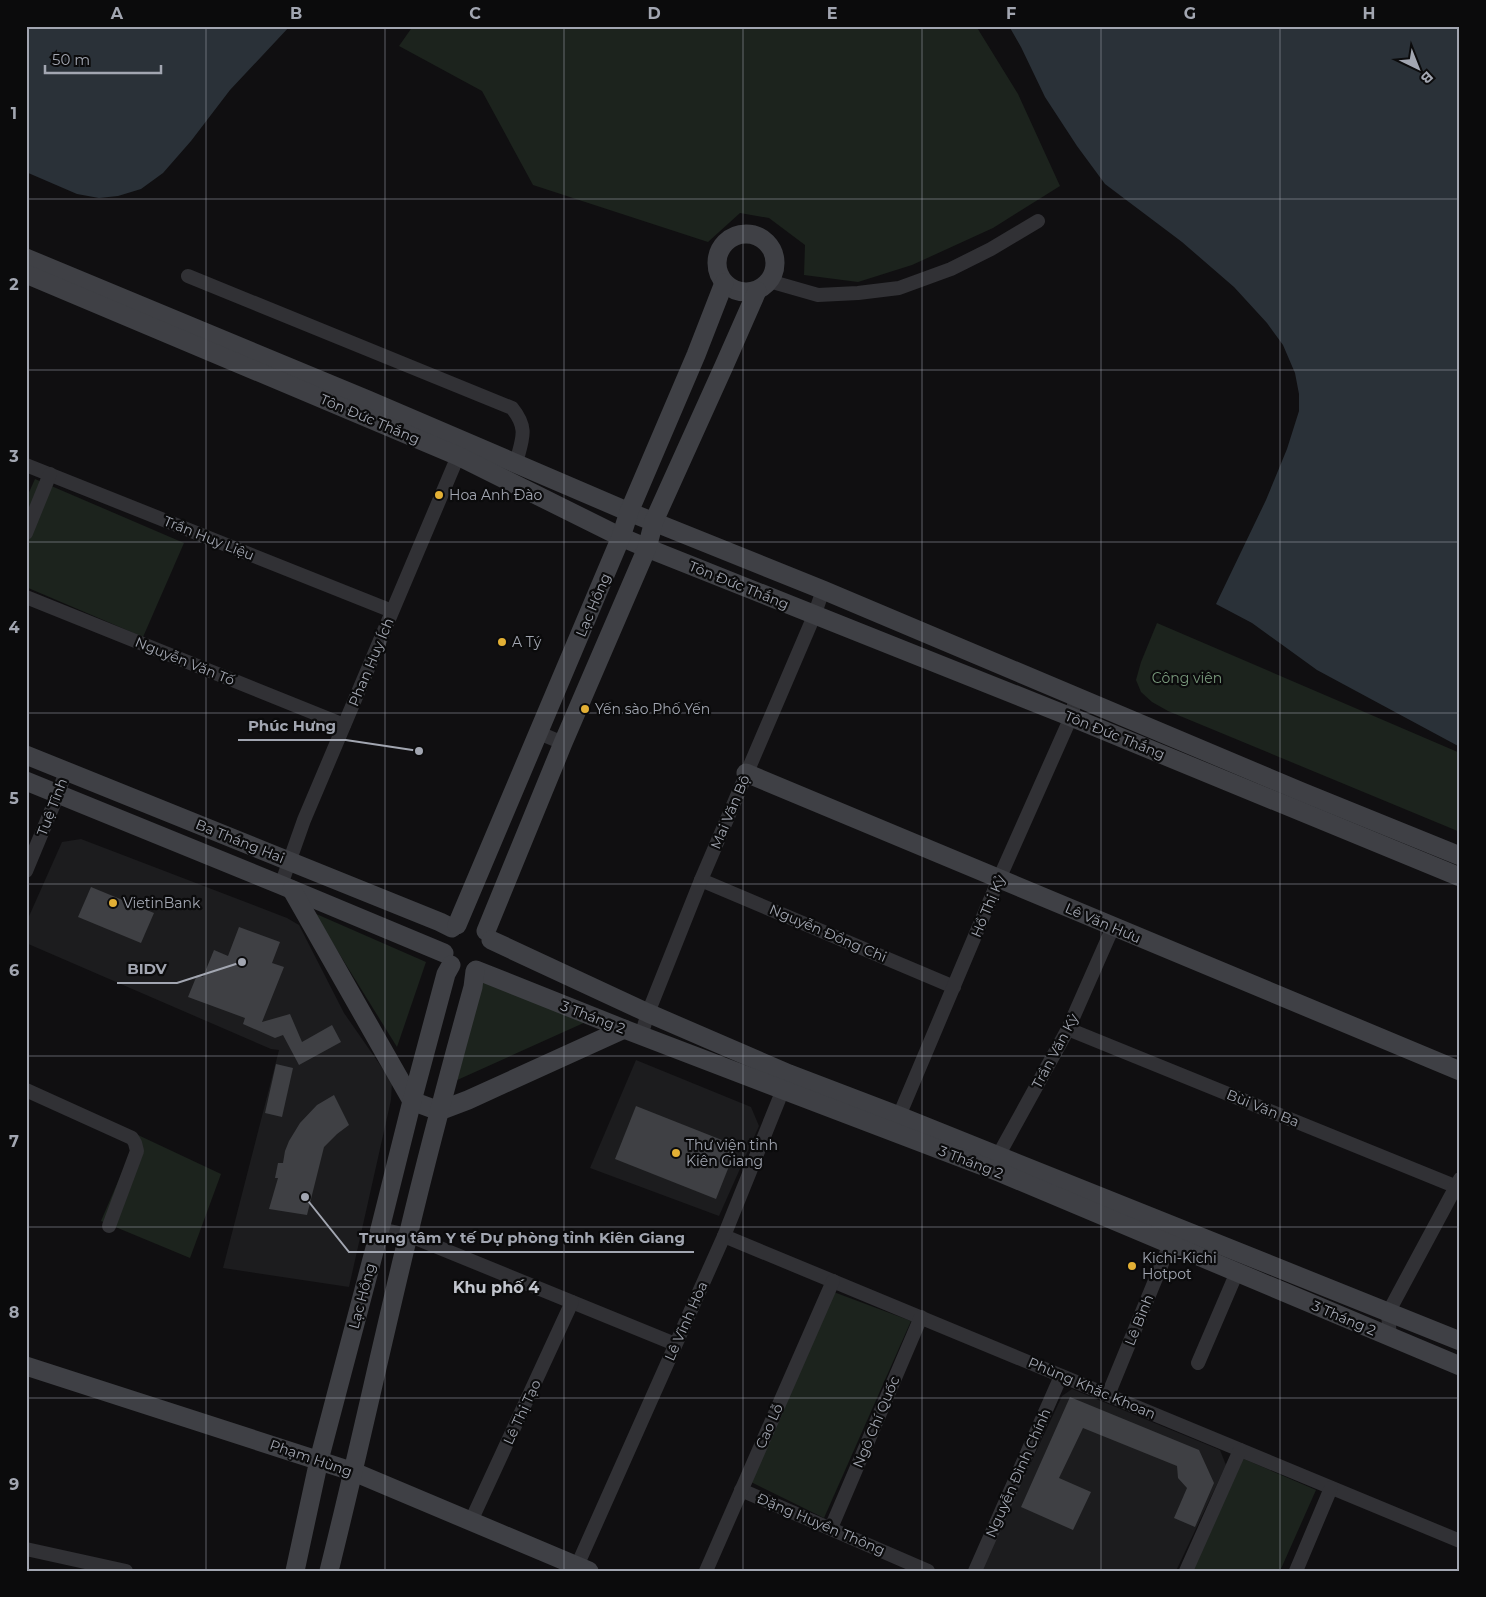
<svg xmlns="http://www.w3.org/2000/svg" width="1486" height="1597" font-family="Montserrat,sans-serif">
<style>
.built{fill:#1c1c1e}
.green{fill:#1c231d}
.water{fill:#2a3138}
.building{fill:#3f4044}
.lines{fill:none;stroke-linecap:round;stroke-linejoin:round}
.street{stroke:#313135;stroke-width:14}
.secondary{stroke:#3f4045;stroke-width:19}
.grid{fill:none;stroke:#a2a6b1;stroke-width:1;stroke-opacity:0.55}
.poi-dot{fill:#e3b035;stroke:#0b0b0c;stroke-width:2}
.labels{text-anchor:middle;stroke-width:4.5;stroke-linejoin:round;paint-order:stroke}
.street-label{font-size:14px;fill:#a2a6b1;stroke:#0b0b0c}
.poi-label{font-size:14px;fill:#a2a6b1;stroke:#0b0b0c;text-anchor:start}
.park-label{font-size:14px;fill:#7a9b7d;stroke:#0b0b0c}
.quarter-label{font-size:16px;font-weight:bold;fill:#c2c5cd;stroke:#0b0b0c}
.leader{fill:none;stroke:#a2a6b1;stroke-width:2}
.callout-dot{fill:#a2a6b1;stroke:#0b0b0c;stroke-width:2}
.callout-label{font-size:15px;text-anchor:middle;font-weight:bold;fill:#a2a6b1;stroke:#0b0b0c;stroke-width:4.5;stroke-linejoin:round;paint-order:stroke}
.neatline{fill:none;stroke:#a2a6b1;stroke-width:2}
.grid-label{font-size:16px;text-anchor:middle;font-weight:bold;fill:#a2a6b1}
</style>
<rect width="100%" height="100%" fill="#100f11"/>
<g class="built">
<polygon points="81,839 287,918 299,925 344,1013 392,1082 391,1100 349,1287 223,1268 279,1050 271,1049 26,943 26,923 62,842"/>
<polygon points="636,1060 751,1107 759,1126 719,1216 590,1168"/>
<polygon points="1072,1389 1220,1450 1226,1465 1176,1571 983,1571 982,1567 1062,1396"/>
</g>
<g class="green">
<polygon points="413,26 976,26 1018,94 1060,186 993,228 912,265 858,282 804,275 805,245 769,218 740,213 708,242 533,185 482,91 399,46"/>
<polygon points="35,479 184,543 143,637 26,587 26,499"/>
<polygon points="1157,623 1460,753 1460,832 1168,711 1152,702 1141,692 1136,680 1141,662"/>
<polygon points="314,913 426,962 397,1047"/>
<polygon points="482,979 588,1021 455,1081"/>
<polygon points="138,1135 221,1174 190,1258 101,1221"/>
<polygon points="831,1291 911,1321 824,1518 747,1480"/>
<polygon points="1237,1456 1316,1490 1280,1571 1186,1571"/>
</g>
<g class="water">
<polygon points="26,26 290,26 230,90 191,141 163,173 141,189 118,196 99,198 77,194 26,172"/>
<polygon points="1009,26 1460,26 1460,747 1317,670 1252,623 1216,604 1266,500 1287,449 1299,411 1299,394 1295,373 1283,345 1267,323 1234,287 1182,242 1105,184 1077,146 1045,97 1021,47"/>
</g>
<g class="building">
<polygon points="91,887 154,913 141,943 78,917"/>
<polygon points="239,927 280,942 272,963 284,967 262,1022 290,1014 302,1042 332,1025 341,1042 299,1065 283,1035 275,1038 243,1024 245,1018 188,997 197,975 203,977 214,950 228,956"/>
<polygon points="276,1064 293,1068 282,1117 265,1113"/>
<polygon points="334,1095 349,1125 337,1134 324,1147 307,1215 269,1209 278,1178 275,1178 278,1163 283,1163 285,1151 289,1141 300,1123 317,1105"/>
<polygon points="636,1106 737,1146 716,1199 615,1159"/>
<polygon points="1070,1397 1199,1450 1214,1483 1195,1527 1174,1518 1187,1488 1178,1478 1177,1466 1083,1428 1059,1478 1091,1492 1073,1530 1021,1507"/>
</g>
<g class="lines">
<g class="street">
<path d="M188,276L512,408C529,429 522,439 516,463"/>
<polyline points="769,281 818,295 858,293 899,288 951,269 991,249 1038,221"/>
<polyline points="26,465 392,611"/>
<polyline points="26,533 50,474"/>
<polyline points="26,597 344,725"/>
<polyline points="539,733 563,743"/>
<polyline points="26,871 58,794 66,771"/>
<polyline points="701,880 954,987"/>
<polyline points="281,885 304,820 458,456 459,448"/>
<polyline points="1068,1029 1457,1187"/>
<polyline points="641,1036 648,1013 701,880 814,616 823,590"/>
<polyline points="26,1090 132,1138 135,1143 137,1151 109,1226"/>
<polyline points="899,1116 999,879 1071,717 1076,697"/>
<polyline points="999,1163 998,1156 1068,1029 1113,927"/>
<polyline points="380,1229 408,1235 675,1344"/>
<polyline points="724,1236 1460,1541"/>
<polyline points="1390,1337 1388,1313 1460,1179"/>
<polyline points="1198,1363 1237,1272"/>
<polyline points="1108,1395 1170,1244 1168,1236"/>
<polyline points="741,1490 928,1571"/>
<polyline points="471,1521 572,1302"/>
<polyline points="831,1528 921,1317"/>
<polyline points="26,1549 126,1571"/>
<polyline points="577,1566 724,1236 786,1082"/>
<polyline points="706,1571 833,1281"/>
<polyline points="975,1571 1061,1376"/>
<polyline points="1186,1571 1240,1450"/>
<polyline points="1296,1571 1331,1488"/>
</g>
<g class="secondary">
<circle cx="746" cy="263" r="29"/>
<polyline points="26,258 368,400 629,512 823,590 1302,792 1460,856"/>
<polyline points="26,274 458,456 621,537 647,548 1071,717 1460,877"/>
<polyline points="26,755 440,922 452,928"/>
<polyline points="746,773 1460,1071"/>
<polyline points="26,781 281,885 444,953"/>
<polyline points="292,890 412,1101 439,1111 468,1100 624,1029"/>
<polyline points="457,925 621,537 629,512 696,355 724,283"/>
<polyline points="486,931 563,743 647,548 654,521 724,366 757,291"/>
<polyline points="491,940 648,1013 789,1074 899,1116 1460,1341"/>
<polyline points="476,970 624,1029 1001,1173 1460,1366"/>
<polyline points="26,1366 354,1472 589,1571"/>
<polyline points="295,1571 319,1460 380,1229 412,1101 446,974 451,965"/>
<path d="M329,1571C357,1459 381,1347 408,1236C428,1152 450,1070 473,987L475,971"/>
</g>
</g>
<path class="grid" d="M206,26V1571M385,26V1571M564,26V1571M743,26V1571M922,26V1571M1101,26V1571M1280,26V1571M26,199H1460M26,370H1460M26,542H1460M26,713H1460M26,884H1460M26,1056H1460M26,1227H1460M26,1398H1460"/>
<g class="poi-dot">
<circle cx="439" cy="495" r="5"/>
<circle cx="502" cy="642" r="5"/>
<circle cx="585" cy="709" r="5"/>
<circle cx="113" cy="903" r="5"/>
<circle cx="676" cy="1153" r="5"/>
<circle cx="1132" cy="1266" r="5"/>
</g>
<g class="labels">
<g class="street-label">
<text transform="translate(370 419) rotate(23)" y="5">Tôn Đức Thắng</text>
<text transform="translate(209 538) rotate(22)" y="5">Trần Huy Liệu</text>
<text transform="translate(739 585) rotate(22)" y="5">Tôn Đức Thắng</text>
<text transform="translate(593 605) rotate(-67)" y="5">Lạc Hồng</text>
<text transform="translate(185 661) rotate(22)" y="5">Nguyễn Văn Tố</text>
<text transform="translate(371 662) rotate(-67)" y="5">Phan Huy Ích</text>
<text transform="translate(1115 735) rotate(22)" y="5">Tôn Đức Thắng</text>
<text transform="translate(52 807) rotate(-69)" y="5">Tuệ Tĩnh</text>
<text transform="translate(730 812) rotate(-67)" y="5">Mai Văn Bộ</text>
<text transform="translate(240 841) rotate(22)" y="5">Ba Tháng Hai</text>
<text transform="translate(988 906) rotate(-67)" y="5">Hồ Thị Kỷ</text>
<text transform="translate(1103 923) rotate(23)" y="5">Lê Văn Hưu</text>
<text transform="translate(828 933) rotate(23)" y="5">Nguyễn Đổng Chi</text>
<text transform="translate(593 1017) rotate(21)" y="5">3 Tháng 2</text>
<text transform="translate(1055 1051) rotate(-62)" y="5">Trần Văn Kỷ</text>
<text transform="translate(1263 1108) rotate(22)" y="5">Bùi Văn Ba</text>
<text transform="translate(971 1162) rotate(21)" y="5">3 Tháng 2</text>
<text transform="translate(362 1296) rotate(-75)" y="5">Lạc Hồng</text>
<text transform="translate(1344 1318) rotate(23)" y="5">3 Tháng 2</text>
<text transform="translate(1139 1320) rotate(-68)" y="5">Lê Bình</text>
<text transform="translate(686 1321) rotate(-66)" y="5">Lê Vĩnh Hòa</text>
<text transform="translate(1092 1388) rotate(23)" y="5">Phùng Khắc Khoan</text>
<text transform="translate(522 1412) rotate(-65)" y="5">Lê Thị Tạo</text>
<text transform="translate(876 1422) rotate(-67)" y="5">Ngô Chí Quốc</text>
<text transform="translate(769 1426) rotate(-66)" y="5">Cao Lỗ</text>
<text transform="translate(311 1458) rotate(19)" y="5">Phạm Hùng</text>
<text transform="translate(1018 1473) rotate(-66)" y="5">Nguyễn Đình Chính</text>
<text transform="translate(821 1524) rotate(23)" y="5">Đặng Huyền Thông</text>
</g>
<g class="poi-label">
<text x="449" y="500">Hoa Anh Đào</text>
<text x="512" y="647">A Tý</text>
<text x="595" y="714">Yến sào Phố Yến</text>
<text x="123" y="908">VietinBank</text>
<text x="686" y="1150">Thư viện tỉnh<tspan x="686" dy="16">Kiên Giang</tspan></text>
<text x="1142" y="1263">Kichi-Kichi<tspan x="1142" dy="16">Hotpot</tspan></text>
</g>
<g class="park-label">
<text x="1187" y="683">Công viên</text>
</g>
<g class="quarter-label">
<text x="496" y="1293">Khu phố 4</text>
</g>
</g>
<path class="leader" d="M419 751L346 740H238M242 962L177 983H117M305 1197L349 1252H694"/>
<g class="callout-dot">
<circle cx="419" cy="751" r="5"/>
<circle cx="242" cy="962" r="5"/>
<circle cx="305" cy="1197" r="5"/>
</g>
<g class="callout-label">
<text x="292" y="731">Phúc Hưng</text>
<text x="147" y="974">BIDV</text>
<text x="522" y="1243">Trung tâm Y tế Dự phòng tỉnh Kiên Giang</text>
</g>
<rect width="1486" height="1597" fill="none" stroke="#0b0b0c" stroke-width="55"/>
<g transform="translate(1418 68) rotate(137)" stroke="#0b0b0c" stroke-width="4" paint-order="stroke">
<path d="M0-4L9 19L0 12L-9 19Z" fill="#a2a6b1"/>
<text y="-8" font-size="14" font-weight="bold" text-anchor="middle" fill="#a2a6b1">B</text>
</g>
<path d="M45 65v8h116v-8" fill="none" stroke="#a2a6b1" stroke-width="2.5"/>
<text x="52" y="65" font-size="15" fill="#a2a6b1" stroke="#0b0b0c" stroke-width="4" paint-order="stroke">50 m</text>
<rect x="28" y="28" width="1430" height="1542" class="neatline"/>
<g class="grid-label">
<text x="117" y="19">A</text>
<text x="296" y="19">B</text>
<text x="475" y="19">C</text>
<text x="654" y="19">D</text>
<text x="832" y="19">E</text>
<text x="1011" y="19">F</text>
<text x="1190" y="19">G</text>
<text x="1369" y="19">H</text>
<text x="14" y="119">1</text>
<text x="14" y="290">2</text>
<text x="14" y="462">3</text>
<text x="14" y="633">4</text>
<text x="14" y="804">5</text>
<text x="14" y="976">6</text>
<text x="14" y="1147">7</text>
<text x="14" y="1318">8</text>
<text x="14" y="1490">9</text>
</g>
</svg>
